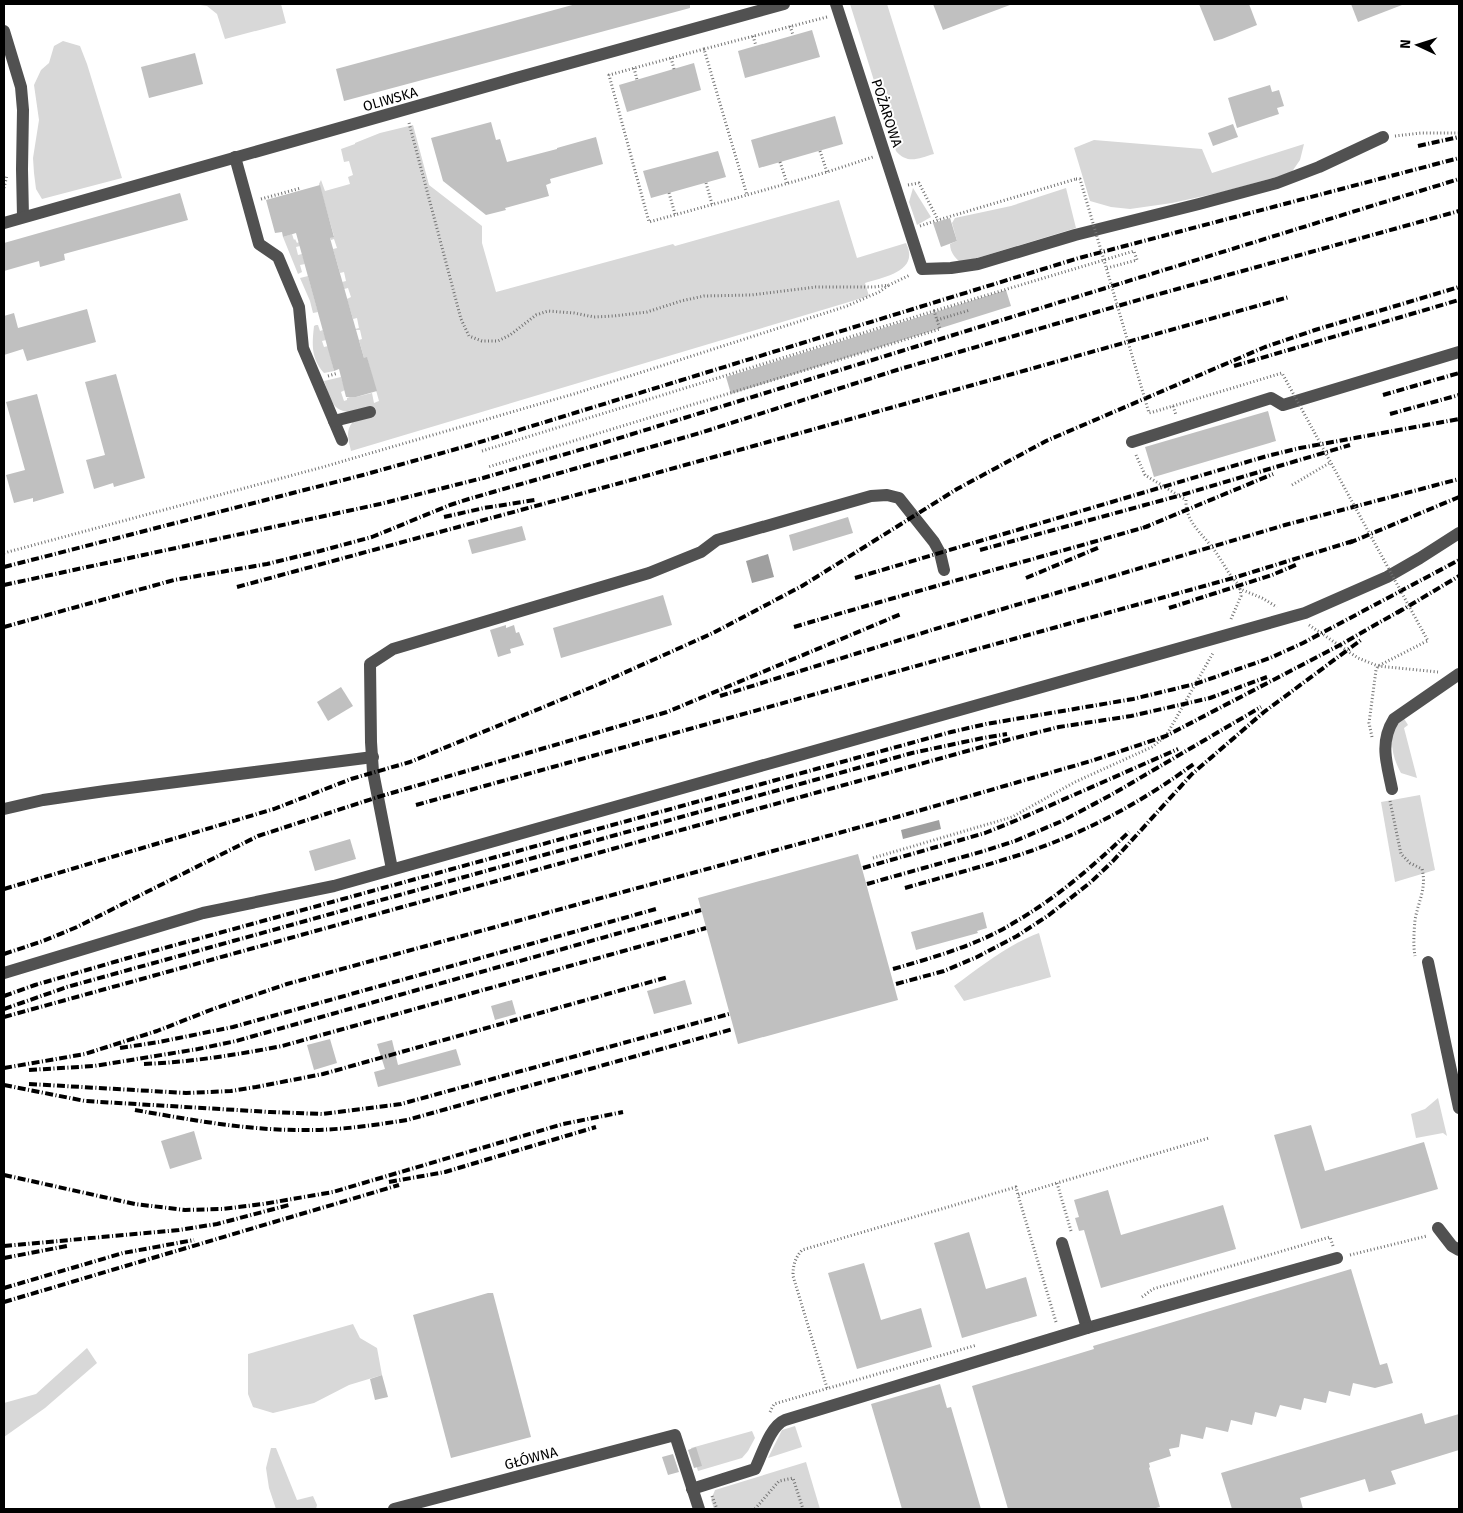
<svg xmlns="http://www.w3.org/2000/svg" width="1463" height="1513" font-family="'Fira Sans',sans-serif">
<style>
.green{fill:#d8d8d8}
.water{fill:#9f9f9f}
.building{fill:#c0c0c0}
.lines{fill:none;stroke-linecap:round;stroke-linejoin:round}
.path{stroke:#737373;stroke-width:3;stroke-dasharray:1 2.5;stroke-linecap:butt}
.minor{stroke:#515151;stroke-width:12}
.rail{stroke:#000;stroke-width:4;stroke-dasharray:8 2.5 1 2.5;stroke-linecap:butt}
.path-bridge{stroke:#737373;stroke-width:3;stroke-dasharray:1 2.5;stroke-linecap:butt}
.labels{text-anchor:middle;stroke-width:4;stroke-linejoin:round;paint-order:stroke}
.street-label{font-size:14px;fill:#000;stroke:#fff}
</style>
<rect width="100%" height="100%" fill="#fff"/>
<g class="green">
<polygon points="194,4 281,4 286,23 225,39 217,14 207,6"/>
<path d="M850,4H887L934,154C919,158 908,165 896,151Z"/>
<polygon points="63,41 80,46 87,64 122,178 42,199 36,189 34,173 33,158 39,120 34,85 41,70 49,63 54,46"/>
<path d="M413,125L429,185L482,226V243L496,292L673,244L675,246L839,200L857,258L906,243C920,271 885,277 865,283L869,296L351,451C349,441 345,432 352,423L349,412C330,410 330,396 324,381L341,377L345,390L341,392L344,401L347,400V398L355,395L356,397L372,393L374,403L379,401L367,358H364L359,340L362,339L360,330H356L355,329L359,328L357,318L353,319L347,299L351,297L348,288L344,289L342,282L346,281L344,272L340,273L333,249L337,248L334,239L331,240L330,238L334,236L319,184L321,180L325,191L350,184L348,177L353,175L349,161L344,162L341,149L355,144V143L380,133Z"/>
<polygon points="1094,140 1202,149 1212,173 1304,144 1300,160 1291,173 1222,192 1172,203 1130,209 1111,207 1090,201 1074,148"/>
<polygon points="913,188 931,217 917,225 909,202"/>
<path d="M1066,188L1076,228L967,261H959C954,257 950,251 950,244L957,241L952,223L955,218L1011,206Z"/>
<polygon points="292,234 294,240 295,239 297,243 299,242 300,246 296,247 298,255 302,254 305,264 300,265 302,272 298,274 283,237"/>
<polygon points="308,276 318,312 313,313 310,301 300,278"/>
<path d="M316,325H318L320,331L323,330L326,340L322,341L324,347L328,346L334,371L324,373C311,358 312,345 314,326Z"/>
<path d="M1403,717L1408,725L1404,728L1417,778L1401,773C1394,761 1388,740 1395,727C1397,724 1400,720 1403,717Z"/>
<polygon points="1420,795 1435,870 1395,882 1381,802"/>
<path d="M1039,933L1051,977L964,1001L954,986C982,966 1007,945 1039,933Z"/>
<polygon points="1438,1098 1447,1136 1443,1133 1416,1138 1411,1114 1425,1109"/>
<polygon points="353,1324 360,1338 377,1348 382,1375 349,1385 314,1403 273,1413 253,1407 248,1394 248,1354"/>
<polygon points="87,1348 97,1363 45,1408 4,1437 4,1403 36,1394"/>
<polygon points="795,1426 802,1447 768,1458 782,1430"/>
<polygon points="752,1431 755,1438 748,1451 742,1458 698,1471 691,1448"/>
<polygon points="271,1448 276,1448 297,1500 313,1496 317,1505 316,1509 276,1509 269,1488 266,1468"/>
<polygon points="806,1462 820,1509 714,1509 711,1500 715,1490"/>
</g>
<g class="water">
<polygon points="768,554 774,577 752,583 746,561"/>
<polygon points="939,820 941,829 903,839 901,830"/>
</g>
<g class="building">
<polygon points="576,4 690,4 690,8 344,101 336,69"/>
<polygon points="933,4 1010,4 1010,5 943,30"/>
<polygon points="1199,4 1249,4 1257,25 1222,39 1214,41"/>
<polygon points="1351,4 1402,4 1402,5 1358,22"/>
<polygon points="812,30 820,57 745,78 738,51"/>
<polygon points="195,53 203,84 149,98 141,67"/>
<polygon points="694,63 701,90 627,112 619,85"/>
<polygon points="1270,85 1272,92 1279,90 1284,106 1277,108 1279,114 1237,128 1228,98"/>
<polygon points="835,116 843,144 759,168 751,140"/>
<polygon points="491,122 496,140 500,139 507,162 557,149 557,148 596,137 603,164 550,179 551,183 546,185 549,196 505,208 506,210 486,215 443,181 431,138"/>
<polygon points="1233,124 1238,137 1213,146 1208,133"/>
<polygon points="718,151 726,177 651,198 643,171"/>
<polygon points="320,185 334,237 330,238 364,358 367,357 377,391 356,397 346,397 339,369 334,371 296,233 283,237 282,232 275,233 266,200"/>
<polygon points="180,193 188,220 64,254 65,260 40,267 39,261 4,271 4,243"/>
<polygon points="950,218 957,241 941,247 933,223"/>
<polygon points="1006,290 1011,306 731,394 726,377"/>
<polygon points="87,309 96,342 27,361 23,349 4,355 4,316 14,313 18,328"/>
<polygon points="116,374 145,478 114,487 113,483 94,489 86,460 105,455 85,382"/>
<polygon points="37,394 64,493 33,502 33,498 14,503 6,475 25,470 6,402"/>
<polygon points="1268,411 1276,441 1154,477 1145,447"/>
<polygon points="848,517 853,533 793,551 789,535"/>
<polygon points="522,526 526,540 472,554 468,540"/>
<polygon points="663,595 672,625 561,658 553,628"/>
<polygon points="506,625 506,628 514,625 516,633 519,632 524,645 510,649 511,653 498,657 490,630"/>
<polygon points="341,687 353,706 328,721 317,702"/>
<polygon points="350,839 356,859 315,871 309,851"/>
<polygon points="858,854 898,1000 738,1044 698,898"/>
<polygon points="983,912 987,928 977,931 978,933 916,950 911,932"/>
<polygon points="685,980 692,1004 654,1014 647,991"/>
<polygon points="512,1000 516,1014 495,1020 491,1006"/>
<polygon points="330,1039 337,1063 314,1070 307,1045"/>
<polygon points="392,1040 398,1065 456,1049 461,1065 378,1087 374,1072 385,1069 377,1044"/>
<polygon points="1311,1125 1325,1171 1424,1142 1438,1189 1301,1229 1274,1135"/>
<polygon points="194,1131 202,1159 170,1169 161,1141"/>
<polygon points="1108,1190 1121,1235 1223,1205 1236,1249 1101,1288 1084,1230 1079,1231 1075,1218 1079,1217 1074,1200"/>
<polygon points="969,1232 986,1289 1026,1277 1037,1316 962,1338 934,1243"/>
<polygon points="864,1263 881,1320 921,1308 932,1347 857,1369 828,1273"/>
<polygon points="1351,1269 1380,1365 1387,1363 1393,1383 1375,1388 1353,1383 1350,1396 1329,1391 1326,1403 1304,1398 1301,1410 1280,1405 1276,1417 1255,1412 1252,1425 1231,1420 1228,1432 1206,1427 1203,1439 1181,1434 1179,1447 1169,1449 1171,1456 1149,1463 1150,1467 1149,1468 1160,1507 1152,1509 1008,1509 972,1386 1094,1349 1093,1346"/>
<polygon points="488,1293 493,1293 531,1437 451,1458 413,1315"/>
<polygon points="382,1375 388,1397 375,1400 370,1379"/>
<polygon points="940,1384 947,1408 951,1407 981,1509 902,1509 871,1404"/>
<polygon points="1422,1413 1425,1424 1459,1414 1459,1450 1391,1471 1396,1484 1369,1492 1365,1479 1300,1498 1303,1509 1232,1509 1221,1473"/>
<polygon points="696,1447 702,1466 694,1468 688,1450"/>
<polygon points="673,1454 679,1472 668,1475 662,1457"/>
</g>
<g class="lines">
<g class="path">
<polyline points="827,17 704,49 747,195 827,172 873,157"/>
<polyline points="790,26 793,35"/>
<polyline points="753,36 756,46"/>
<polyline points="704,49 609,75 649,222 747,195"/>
<polyline points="671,58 674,69"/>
<polyline points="634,68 637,80"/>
<polyline points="409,123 461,319 469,336 482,341 498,341 510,335 536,315 548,311 574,313 594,317 614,316 647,312 681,301 704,296 751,295 816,287 874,287 889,285 910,275"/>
<polyline points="1395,136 1421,133 1459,133"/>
<polyline points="820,151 827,172"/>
<polyline points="780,162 787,183"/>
<polyline points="706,183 712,204"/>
<polyline points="908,185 919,183 938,220"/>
<polyline points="4,188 7,175"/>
<polyline points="669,193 675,214"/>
<polyline points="261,199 301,188"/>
<polyline points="920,226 938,220 1076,179"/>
<polyline points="934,311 1134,251 1137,260 1107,268"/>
<polyline points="937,320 970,310"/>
<polyline points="328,376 338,373"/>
<polyline points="1153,412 1173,406 1176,415"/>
<polyline points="482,451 934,311 940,329 488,467"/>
<path d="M1136,455L1145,475L1186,500C1185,520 1200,532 1212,547C1219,556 1225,567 1231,576C1235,581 1239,584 1240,589L1262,598L1277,607"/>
<polyline points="1292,485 1331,462"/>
<polyline points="4,553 323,467 577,393 847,306 879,292 889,285"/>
<polyline points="1231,619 1241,596 1240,589"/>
<polyline points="1309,625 1358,658 1378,666 1438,672"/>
<polyline points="1372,737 1369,723 1376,670 1378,666 1425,642"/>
<path d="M1390,801L1401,854L1410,863L1422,869C1427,888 1418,902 1415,920C1414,932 1413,945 1415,956"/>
<polyline points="873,858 1012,817 1075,782 1152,747 1166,736 1213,653"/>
<polyline points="1071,1231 1057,1183 1209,1138"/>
<polyline points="1350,1255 1427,1236"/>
<polyline points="1142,1297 1153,1289 1330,1237 1333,1246"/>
<polyline points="1056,1322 1018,1195 1057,1183"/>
<path d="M827,1388L793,1276C793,1265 795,1258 802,1250L1016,1187L1018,1195"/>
<polyline points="770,1412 774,1404 977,1345"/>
<polyline points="712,1496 717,1509"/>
<polyline points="755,1509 779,1481 793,1478 803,1509"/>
</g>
<g class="minor">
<polyline points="836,4 922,269 951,268 978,264 1075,235 1199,204 1277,183 1319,167 1383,137"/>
<polyline points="4,31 21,87 23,110 22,169 23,217"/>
<polyline points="235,157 259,244 278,257 299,307 303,348 342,440"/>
<polyline points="4,223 516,78 784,4"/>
<polyline points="334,421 370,412"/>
<polyline points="1132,442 1271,398 1283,405 1459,352"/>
<path d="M1392,789C1387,764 1379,743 1394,719L1459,674"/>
<polyline points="4,809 43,800 105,791 373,757"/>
<polyline points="392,869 373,772 371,742 370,664 393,649 649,573 701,552 717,540 871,496 887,495 899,498 934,542 940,553 944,570"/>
<polyline points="1428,962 1459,1108"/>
<polyline points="4,973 203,913 334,886 1294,616 1305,613 1387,577 1420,558 1459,533"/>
<polyline points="1438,1228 1452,1246 1459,1250"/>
<polyline points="1062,1243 1087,1328 1337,1258"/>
<path d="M692,1489L755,1469C762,1455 770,1426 785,1420L1087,1328"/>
<polyline points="394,1509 675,1435 699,1509"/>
</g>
<g class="rail">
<polyline points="1418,146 1459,137"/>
<polyline points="1234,366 1459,300"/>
<polyline points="1383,395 1459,373"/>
<polyline points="1390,414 1459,395"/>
<polyline points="444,517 484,508 535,500"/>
<polyline points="1143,528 1273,474"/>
<polyline points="1349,543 1459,497"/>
<polyline points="980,550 1178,496 1350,445"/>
<polyline points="4,567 363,475 467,446 1079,258 1459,158"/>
<polyline points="855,578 1267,456 1300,448 1459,419"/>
<polyline points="1026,578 1100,547"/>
<polyline points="4,585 380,504 483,478 600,444 1459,179"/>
<polyline points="237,587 624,482 1289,297"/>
<polyline points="1169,608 1272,575 1298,564"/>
<polyline points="1397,613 1459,576"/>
<polyline points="4,627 174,580 267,564 320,551 372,537 450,505 472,498 700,433 900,369 1152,296 1459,211"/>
<path d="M794,627C912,592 1031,560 1149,526"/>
<polyline points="720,696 932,630 1285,525 1459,479"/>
<polyline points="416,805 1233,578 1353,541"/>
<polyline points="863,868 985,833 1017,820 1178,749"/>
<polyline points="867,884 984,851 1015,841 1062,821 1111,795 1261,707"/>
<path d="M905,888C943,877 981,867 1019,855C1083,834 1141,803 1195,763"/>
<polyline points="4,889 274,809 351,779 410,762 597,685 713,633 802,586 957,489 1046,441 1265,347 1315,330 1459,287"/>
<polyline points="4,954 43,941 77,927 258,836 378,797 667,712 901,614"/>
<path d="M893,969C935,957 978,945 1015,922C1058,897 1093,866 1129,832"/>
<polyline points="896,984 944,971 977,957 1017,936 1049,915 1091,882 1113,861 1192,774 1264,712 1361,640"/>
<polyline points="4,996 35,985 128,958 951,732 986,724 1133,699 1195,684 1270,658 1303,643 1459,560"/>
<polyline points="4,1009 67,987 912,753 983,738 1007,734"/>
<polyline points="4,1017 1007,740 1059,727 1131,716 1184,704 1210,698 1267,677"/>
<polyline points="120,1048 159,1042 233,1027 656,909"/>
<path d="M144,1064C191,1062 236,1055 282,1046L706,928"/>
<polyline points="4,1068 85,1054 157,1031 213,1009 287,984 897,817 1091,761 1166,736 1340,645 1403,609"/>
<polyline points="29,1070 94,1066 198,1049 236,1041 701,910"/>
<polyline points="29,1084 186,1093 231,1091 256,1087 323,1074 668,977"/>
<polyline points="4,1085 85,1101 270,1112 322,1114 401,1104 729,1014"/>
<path d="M135,1110C192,1120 250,1131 309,1130C342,1130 375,1125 407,1120L733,1029"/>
<polyline points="4,1175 135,1204 185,1210 223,1209 263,1204 333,1192 563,1124 623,1112"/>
<polyline points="389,1182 445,1172 596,1127"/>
<polyline points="4,1246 179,1230 217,1224 289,1205"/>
<polyline points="4,1258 67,1246"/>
<polyline points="4,1288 123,1253 194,1240"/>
<polyline points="4,1302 399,1185"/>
</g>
<g class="path-bridge">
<polyline points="1076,179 1080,179 1149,413 1153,412"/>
<polyline points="1173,406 1282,373 1428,641 1425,642"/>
</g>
</g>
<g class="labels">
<g class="street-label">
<text transform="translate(390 99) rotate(-16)" y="5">OLIWSKA</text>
<text transform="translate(887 113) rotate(72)" y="5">POŻAROWA</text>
<text transform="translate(531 1458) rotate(-15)" y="5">GŁÓWNA</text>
</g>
</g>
<rect width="1463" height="1513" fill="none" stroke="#000000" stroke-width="10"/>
<g transform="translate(1418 45) rotate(274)" stroke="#ffffff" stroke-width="4" paint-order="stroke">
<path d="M0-4L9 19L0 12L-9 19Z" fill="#000000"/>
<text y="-8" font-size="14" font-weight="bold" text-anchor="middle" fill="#000000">N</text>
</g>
</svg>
